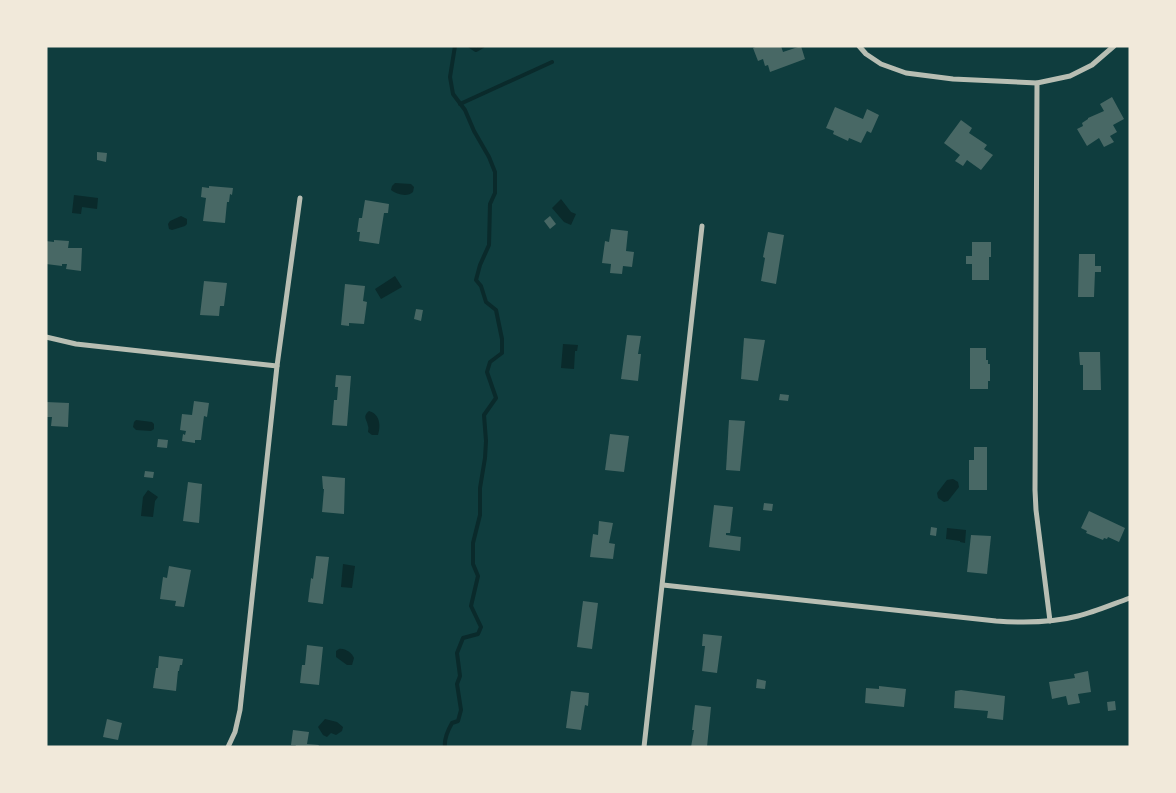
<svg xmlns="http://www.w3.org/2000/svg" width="1176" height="793" font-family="Arial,sans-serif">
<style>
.water{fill:#0a2a2b}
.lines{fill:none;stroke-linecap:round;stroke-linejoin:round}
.stream{stroke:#0a2a2b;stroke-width:4}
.building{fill:#486865}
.minor{stroke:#b8beb3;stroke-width:5}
</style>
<rect width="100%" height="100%" fill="#0f3d3e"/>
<g class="water">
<path d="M395,183L411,184L414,187L413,192C408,197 397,195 391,190L392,186Z"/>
<polygon points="74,195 98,198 97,209 82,207 81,214 72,213"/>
<polygon points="561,199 571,212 576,214 571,225 564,222 552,208"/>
<polygon points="181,216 187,219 187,224 185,226 172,230 169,229 168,224 170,221"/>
<polygon points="395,276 402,287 381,299 375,289"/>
<polygon points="563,344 578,345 577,351 575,351 574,369 561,368"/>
<path d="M369,411C380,414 381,426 378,435H372L368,432C368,430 369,428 368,426C367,419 362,417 369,411Z"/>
<polygon points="136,420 152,422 154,424 154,429 151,431 136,430 133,427 134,422"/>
<polygon points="953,479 958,482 959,487 948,501 944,502 938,498 937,493 947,480"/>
<polygon points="148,490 158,497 155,501 153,517 141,516 143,497"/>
<polygon points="947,528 966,530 965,543 960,542 960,541 946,539"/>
<polygon points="343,564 355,566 352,588 341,587"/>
<path d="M339,649C345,648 352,653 354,658L352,665H347L336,657V651Z"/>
<polygon points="325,719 337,722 343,727 342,731 336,735 331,733 327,737 323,735 318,727"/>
</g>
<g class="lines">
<g class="stream">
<polyline points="470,46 476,50 483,46"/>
<polyline points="460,104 552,62"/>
<path d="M445,747C444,739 448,730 452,723L458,721L461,710L457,684L460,676L457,653L463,638L478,634L481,627L471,606L478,576L473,564V543L480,515V488L485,458L486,441L484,415L496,398L487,372L490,362L502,353V339L496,310L486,302L481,286L476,280L480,265L489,245L490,204L495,193V172L489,157L474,131L465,110L453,94L450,77L455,46"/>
</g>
</g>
<g class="building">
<polygon points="758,46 781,46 783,52 801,46 805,59 770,72 768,65 765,66 763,59 758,61 753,48"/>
<polygon points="1112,97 1124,119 1113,125 1117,132 1110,136 1114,142 1104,147 1099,138 1087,146 1077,129 1083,126 1082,123 1088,119 1088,118 1104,111 1100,104"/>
<polygon points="835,107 863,119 867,109 879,115 871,133 867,131 861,143 849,138 848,141 833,134 834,131 826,128"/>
<polygon points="961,120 972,128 969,133 987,145 984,149 993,155 981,170 967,160 963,166 955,161 960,155 944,143"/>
<polygon points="97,152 107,153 106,162 97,160"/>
<polygon points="209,186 233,188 232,195 230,194 229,202 227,202 225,223 203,221 206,198 201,197 202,187 209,188"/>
<polygon points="365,200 389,204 388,213 384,213 379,244 359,241 360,232 357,232 359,218 362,218"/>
<polygon points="550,216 556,224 550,229 544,221"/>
<polygon points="611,229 628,231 626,251 634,252 632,267 623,266 622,274 610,273 611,264 602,263 605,241 609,242"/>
<polygon points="768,232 784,235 776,284 761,281 765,258 763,257"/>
<polygon points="54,240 69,241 68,248 82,248 81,271 66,269 67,264 62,264 62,266 46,264 46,241 54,242"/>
<polygon points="972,242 991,242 991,257 989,257 989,280 972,280 972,264 966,264 966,256 972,256"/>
<polygon points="1079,254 1095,254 1095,266 1101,266 1101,272 1095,272 1094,297 1078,297"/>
<polygon points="204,281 227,283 224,306 220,306 219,316 200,315"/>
<polygon points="345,284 365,286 363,301 367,302 364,324 349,323 349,326 341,325"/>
<polygon points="416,309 423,310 421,321 414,319"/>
<polygon points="627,335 641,336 638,354 641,354 638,381 621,379"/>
<polygon points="744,338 765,340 758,381 741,379"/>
<polygon points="970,348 986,348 986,360 988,360 988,364 990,364 990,381 988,381 988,389 970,389"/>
<polygon points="1079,352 1100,352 1101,390 1083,390 1083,365 1080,365"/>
<polygon points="336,375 351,376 347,426 332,425 334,400 337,400 338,387 335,387"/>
<polygon points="780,394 789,395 788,401 779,400"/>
<polygon points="194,401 209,403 207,417 204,416 201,440 195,440 195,443 182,441 183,434 185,435 186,431 180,430 182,414 192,415"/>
<polygon points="46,402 69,403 68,427 51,426 52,417 46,417"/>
<polygon points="729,420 745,421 740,471 726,470"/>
<polygon points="610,434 629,436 624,472 605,470"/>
<polygon points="158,439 168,440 167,448 157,447"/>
<polygon points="974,447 987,447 987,490 969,490 969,460 974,460"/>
<polygon points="145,471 154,472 153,478 144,477"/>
<polygon points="322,476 345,478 344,514 322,512 324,489 323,489"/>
<polygon points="188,482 202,484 199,523 183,521"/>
<polygon points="764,503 773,504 772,511 763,510"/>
<polygon points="714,505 733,507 730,533 726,533 726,535 741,537 740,551 709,547"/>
<polygon points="1089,511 1125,528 1119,542 1108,537 1107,539 1104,538 1103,540 1086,533 1087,531 1081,528"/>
<polygon points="599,521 613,523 609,543 615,544 613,559 590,557 593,534 598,535"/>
<polygon points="931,527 937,528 936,536 930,535"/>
<polygon points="971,535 991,536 987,574 967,572"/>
<polygon points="316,556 329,557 323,604 308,602 311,578 313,579"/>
<polygon points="169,566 191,570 184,607 175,606 176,601 160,599 163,577 167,578"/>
<polygon points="583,601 598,603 592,649 577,647"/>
<polygon points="703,634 722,636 717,673 702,671 705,646 702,646"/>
<polygon points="307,645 323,647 319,685 300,683 302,665 305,665"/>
<polygon points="159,656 183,659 182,665 180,665 179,671 178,671 176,691 153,688 156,668 158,668"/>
<polygon points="1088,671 1091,692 1078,694 1080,703 1068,705 1066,696 1052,699 1049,682 1075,678 1074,674"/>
<polygon points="757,679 766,681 765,689 756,688"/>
<polygon points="879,686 906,689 904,707 865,703 866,688 879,689"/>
<polygon points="961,690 1005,696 1003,720 987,718 988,711 954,708 955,691"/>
<polygon points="571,691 589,693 588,706 585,705 581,730 566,728"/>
<polygon points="1115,701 1116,710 1108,711 1107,702"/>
<polygon points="695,705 711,707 707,747 691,747 694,730 692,730"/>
<polygon points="107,719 122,723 118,740 103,737"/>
<polygon points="293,730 309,732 307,744 319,745 318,747 295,747 296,745 291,745"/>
</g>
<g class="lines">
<g class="minor">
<polyline points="859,46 866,54 881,64 906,73 953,79 1037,83 1070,76 1092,65 1114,46"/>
<polyline points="1037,83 1035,490 1036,510 1050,621"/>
<polyline points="46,337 76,344 277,366"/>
<path d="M663,585L996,621C1023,623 1051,623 1078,616C1095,612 1113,604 1130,598"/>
<polyline points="228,747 235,732 240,710 277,366 300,198"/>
<polyline points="644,747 702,226"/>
</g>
</g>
<rect width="1176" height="793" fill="none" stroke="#f1e9da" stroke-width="95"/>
</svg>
